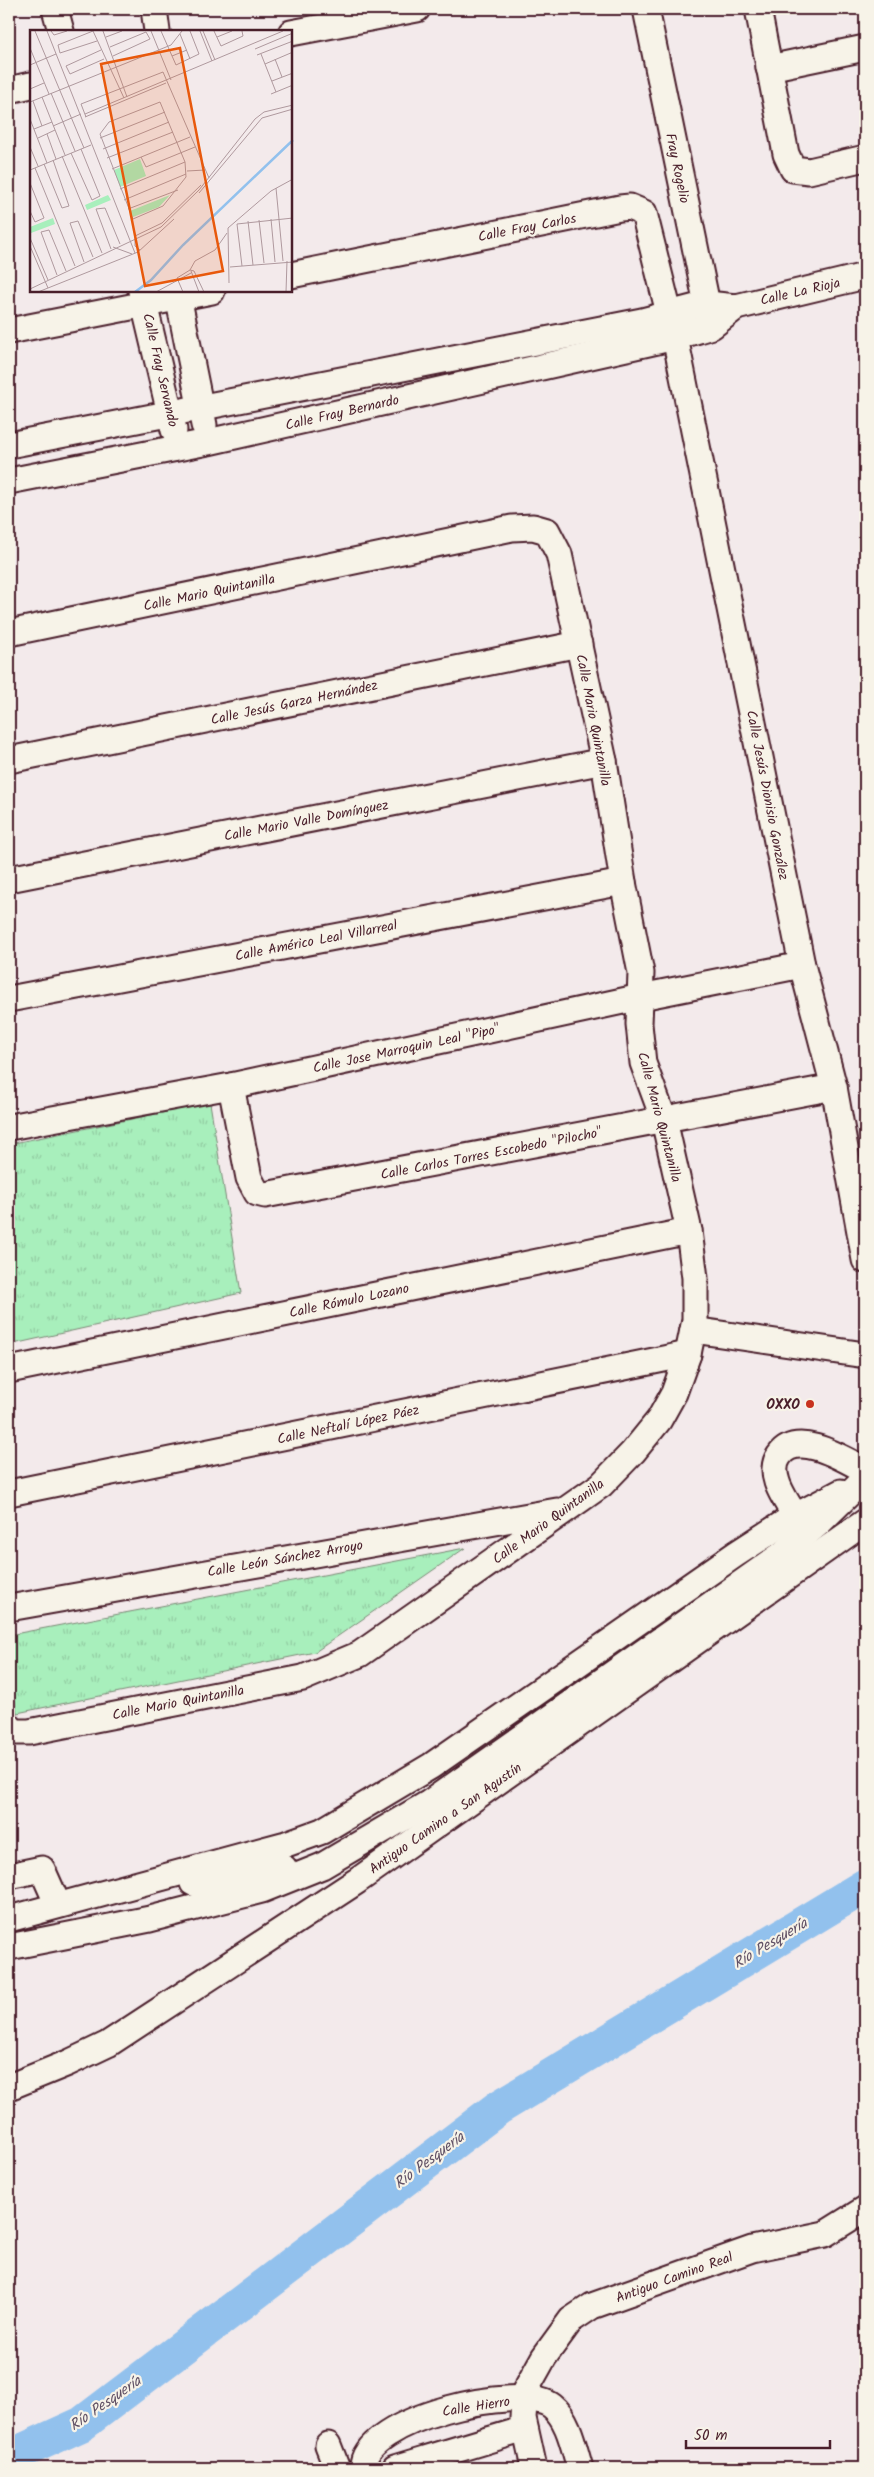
<svg xmlns="http://www.w3.org/2000/svg" width="874" height="2477" font-family="Kalam,sans-serif">
<style>
.park{fill:url(#park-tufts);stroke:#798774}
.lines{fill:none;stroke-linecap:round;stroke-linejoin:round}
.river{stroke:#92c1ed;stroke-width:35}
.minor-casing{stroke:#4a1f2b;stroke-width:29}
.minor{stroke:#f7f3e8;stroke-width:25}
.poi-dot{fill:#c8321e;stroke:#f7f3e8;stroke-width:2}
.labels{text-anchor:middle;stroke-width:4.5;stroke-linejoin:round;paint-order:stroke}
.street-label{font-size:14px;fill:#4a1f2b;stroke:#f7f3e8}
.poi-label{font-size:14px;font-weight:bold;fill:#4a1f2b;stroke:#f7f3e8;text-anchor:end}
.water-label{font-size:15px;font-style:italic;fill:#605065;stroke:#f7f3e8}
.inset-river{fill:none;stroke:#92c1ed;stroke-width:2.5}
.inset-road{fill:none;stroke:#af999e;stroke-width:1}
.view{fill:#e8590c;fill-opacity:0.15;stroke:#e8590c;stroke-width:2.5}
.inset-edge{fill:none;stroke:#4a1f2b;stroke-width:2.5}
</style>
<defs>
<pattern id="park-tufts" width="24" height="20" patternUnits="userSpaceOnUse" patternTransform="scale(1.25)"><rect width="24" height="20" fill="#a8efbc"/><path d="M3 7l-1-3M5 7V3M7 7l1-3M15 17l-1-3M17 17v-4M19 17l1-3" fill="none" stroke="#92cca2"/></pattern>
</defs>
<rect width="100%" height="100%" fill="#f3eaeb"/>
<filter id="ink" filterUnits="userSpaceOnUse"><feTurbulence type="fractalNoise" baseFrequency=".02" numOctaves="2"/><feDisplacementMap in="SourceGraphic" scale="10" xChannelSelector="R" yChannelSelector="G"/><feConvolveMatrix kernelMatrix="1 2 1 2 8 2 1 2 1" color-interpolation-filters="sRGB"/></filter>
<g filter="url(#ink)">
<g class="park">
<polygon points="210,1103 241,1293 9,1345 9,1144"/>
<polygon points="465,1548 315,1652 17,1713 9,1670 9,1635"/>
</g>
<g class="lines">
<polyline class="river" points="9,2457 82,2424 498,2108 865,1886"/>
<g class="minor-casing">
<g id="minor">
<polyline points="55,9 61,31"/>
<polyline points="154,9 157,31"/>
<polyline points="646,9 710,319"/>
<polyline points="758,9 786,154 793,169 809,171 865,158"/>
<polyline points="291,33 417,9"/>
<polyline points="769,68 865,48"/>
<polyline points="9,90 31,85"/>
<polyline points="291,275 620,208 630,207 644,213 675,337 802,965 834,1087 865,1260"/>
<polyline points="141,291 174,430"/>
<polyline points="177,291 204,425"/>
<polyline points="9,331 212,291"/>
<polyline points="9,445 642,321 707,304 736,307 865,276"/>
<polyline points="9,481 208,442 675,337 712,326 736,307"/>
<polyline points="9,633 512,528 533,527 547,531 559,554 604,761 623,882 641,973 639,1024 643,1063 664,1120 689,1231 695,1278 695,1320 688,1354 674,1393 659,1420 633,1452 601,1485 360,1654 303,1678 29,1732 13,1732 9,1726"/>
<polyline points="9,760 579,644"/>
<polyline points="9,879 604,761"/>
<polyline points="9,999 623,882"/>
<polyline points="231,1086 249,1178 257,1193 265,1195 834,1087"/>
<polyline points="9,1127 231,1086 641,997 802,965"/>
<polyline points="693,1330 865,1355"/>
<polyline points="9,1370 689,1231"/>
<polyline points="9,1493 688,1354"/>
<path d="M804,1529C795,1514 782,1498 777,1482C774,1473 774,1463 779,1456C797,1429 844,1459 865,1470"/>
<polyline points="9,1608 557,1511"/>
<polyline points="9,1876 42,1869 58,1905"/>
<polyline points="193,1883 229,1879 284,1868"/>
<polyline points="9,1919 286,1844 322,1831 431,1766 736,1554 790,1519 841,1492"/>
<polyline points="9,1947 150,1919 262,1890 322,1866 429,1803 696,1615 781,1555 818,1524 865,1478"/>
<polyline points="9,2087 68,2063 108,2044 357,1881 865,1522"/>
<polyline points="328,2445 337,2468"/>
<path d="M363,2468C360,2419 522,2382 552,2406C569,2419 574,2449 580,2468"/>
<polyline points="395,2468 525,2429"/>
<polyline points="534,2468 523,2418 525,2391 544,2357 571,2320 592,2306 752,2249 825,2234 865,2209"/>
</g>
</g>
<use href="#minor" class="minor"/>
</g>
</g>
<circle class="poi-dot" cx="810" cy="1404" r="5"/>
<g class="labels">
<g class="street-label">
<text transform="translate(678 168) rotate(78)" y="5">Fray Rogelio</text>
<text transform="translate(527 227) rotate(-11)" y="5">Calle Fray Carlos</text>
<text transform="translate(800 291) rotate(-13)" y="5">Calle La Rioja</text>
<text transform="translate(161 370) rotate(77)" y="5">Calle Fray Servando</text>
<text transform="translate(342 412) rotate(-13)" y="5">Calle Fray Bernardo</text>
<text transform="translate(209 592) rotate(-12)" y="5">Calle Mario Quintanilla</text>
<text transform="translate(294 702) rotate(-12)" y="5">Calle Jesús Garza Hernández</text>
<text transform="translate(594 720) rotate(79)" y="5">Calle Mario Quintanilla</text>
<text transform="translate(768 795) rotate(79)" y="5">Calle Jesús Dionisio González</text>
<text transform="translate(306 820) rotate(-11)" y="5">Calle Mario Valle Domínguez</text>
<text transform="translate(316 940) rotate(-11)" y="5">Calle Américo Leal Villarreal</text>
<text transform="translate(406 1048) rotate(-12)" y="5">Calle Jose Marroquin Leal "Pipo"</text>
<text transform="translate(660 1117) rotate(75)" y="5">Calle Mario Quintanilla</text>
<text transform="translate(491 1153) rotate(-11)" y="5">Calle Carlos Torres Escobedo "Pilocho"</text>
<text transform="translate(349 1300) rotate(-12)" y="5">Calle Rómulo Lozano</text>
<text transform="translate(348 1424) rotate(-12)" y="5">Calle Neftalí López Páez</text>
<text transform="translate(548 1521) rotate(-36)" y="5">Calle Mario Quintanilla</text>
<text transform="translate(285 1558) rotate(-10)" y="5">Calle León Sánchez Arroyo</text>
<text transform="translate(178 1702) rotate(-11)" y="5">Calle Mario Quintanilla</text>
<text transform="translate(445 1818) rotate(-35)" y="5">Antiguo Camino a San Agustín</text>
<text transform="translate(674 2277) rotate(-20)" y="5">Antiguo Camino Real</text>
<text transform="translate(476 2406) rotate(-9)" y="5">Calle Hierro</text>
</g>
<g class="poi-label">
<text x="800" y="1409">OXXO</text>
</g>
<g class="water-label">
<text transform="translate(770 1943) rotate(-31)" y="5">Río Pesquería</text>
<text transform="translate(429 2160) rotate(-37)" y="5">Río Pesquería</text>
<text transform="translate(105 2403) rotate(-35)" y="5">Río Pesquería</text>
</g>
</g>
<g transform="translate(30 30)">
<rect width="262" height="262" fill="#f3eaeb"/>
<path d="M110,129L116,146L90,157L84,140ZM78,165L81,170L57,180L55,175ZM140,165L129,177L103,187L100,181ZM23,188L25,194L1,203L0,197Z" fill="#a8efbc"/>
<path class="inset-river" d="M105,262L121,250L153,215L263,110"/>
<path class="inset-road" d="M5,1L54,118M17,1L105,223M21,1L24,5L37,1M63,1L28,15L30,23L67,11M63,1L94,68M73,1L97,67M121,1L141,50M131,1L146,35L169,24L160,1M170,1L182,31M173,1L185,30M184,1L191,16L213,6L212,1M150,4L160,29M76,7L92,1M187,7L202,1M80,17L116,2L120,9L83,26M0,18L19,64M225,19L263,3M71,20L36,36L40,44L74,29M231,24L246,62M227,25L263,11M142,26L157,20M245,29L252,47M235,34L263,22M0,35L26,24M242,51L263,43M0,59L14,53M21,63L45,121M241,64L263,55M12,67L35,125M3,71L12,96M0,72L141,15L152,1M130,72L155,132L156,147L133,176L103,189L70,104L79,92ZM55,84L253,1M55,87L136,53M56,87L51,74L133,42L179,148M0,89L17,133M23,96L51,84M4,99L22,92M17,104L26,129M8,108L25,100M70,108L135,82M0,117L8,136M73,119L139,92M41,123L62,170L70,166L51,119M32,126L72,223M111,127L116,137L165,117M77,128L143,102M14,134L32,178L39,176L23,130M5,138L45,236M82,139L160,107M0,140L61,115M157,141L175,140M0,153L14,188L5,192L0,181M246,158L253,231M90,159L155,132M169,163L232,88L263,79M94,170L156,144M98,179L148,160M241,189L245,232M229,190L234,233M218,191L223,235M207,194L263,188M207,194L212,236M0,208L18,250M0,216L18,258M83,217L102,224M81,219L66,179L75,178L90,214M110,220L105,216V206L132,193L171,155M54,232L40,193L48,191L63,227M200,237L263,232M160,240L165,231L185,220L197,203M160,240L164,241L174,262M161,241L169,262M27,245L11,202L19,200L36,241M199,253L198,198L241,161L263,149M0,259L131,197L169,160L225,89L234,82L263,75M8,262L108,222L144,189M126,262L161,243M153,262L147,248L160,240M256,262L257,231"/>
<path class="view" d="M150,18L193,241L115,256L71,34Z"/>
<rect width="262" height="262" class="inset-edge"/>
</g>
<rect width="874" height="2477" fill="none" stroke="#f7f3e8" stroke-width="30"/>
<rect x="15" y="15" width="844" height="2447" fill="none" stroke="#4a1f2b" stroke-width="2" filter="url(#ink)"/>
<path d="M686 2440v8h144v-8" fill="none" stroke="#4a1f2b" stroke-width="2.5"/>
<text x="694" y="2440" font-size="15" fill="#4a1f2b" stroke="#f7f3e8" stroke-width="4" paint-order="stroke">50 m</text>
</svg>
